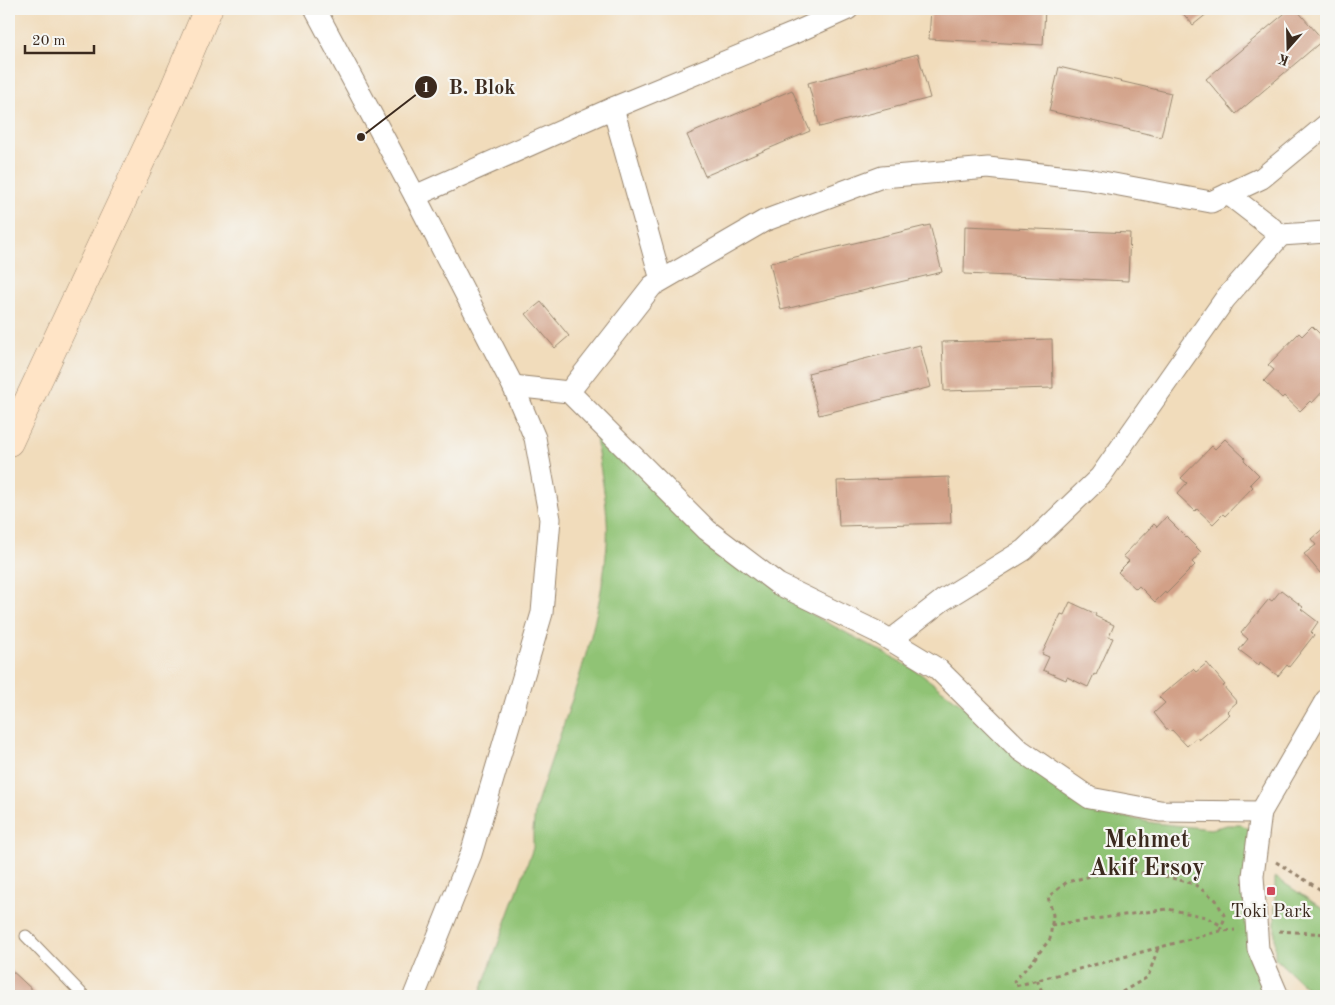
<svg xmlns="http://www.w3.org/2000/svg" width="1335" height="1005" font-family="'Old Standard TT',serif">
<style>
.green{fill:#90c375;stroke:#66764a}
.building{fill:#d2a087}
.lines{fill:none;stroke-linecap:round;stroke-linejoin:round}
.lane-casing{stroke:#96836c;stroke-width:13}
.street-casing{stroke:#96836c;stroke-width:23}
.secondary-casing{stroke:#96836c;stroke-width:29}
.path{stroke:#96836c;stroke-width:3;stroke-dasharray:4 4;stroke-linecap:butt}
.lane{stroke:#fff;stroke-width:11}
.street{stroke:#fff;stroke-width:21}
.secondary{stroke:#ffe4c6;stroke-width:28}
.poi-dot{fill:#d1495b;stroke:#f6f6f2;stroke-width:2}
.labels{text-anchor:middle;stroke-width:4.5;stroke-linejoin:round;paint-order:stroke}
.poi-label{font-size:19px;fill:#3b2a1e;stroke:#f6f6f2}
.district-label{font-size:24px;font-weight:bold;fill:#3b2a1e;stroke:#f6f6f2}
.leader{fill:none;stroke:#3b2a1e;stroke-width:2}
.callout-dot{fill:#3b2a1e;stroke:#f6f6f2;stroke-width:2}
.mark-label{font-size:15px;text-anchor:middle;font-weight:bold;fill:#fff}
.callout-label{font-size:20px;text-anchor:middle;font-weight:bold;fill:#3b2a1e;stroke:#f6f6f2;stroke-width:4.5;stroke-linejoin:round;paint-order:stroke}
</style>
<rect width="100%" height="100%" fill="#f6f6f2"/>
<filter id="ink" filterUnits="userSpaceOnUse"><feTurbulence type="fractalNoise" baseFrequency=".02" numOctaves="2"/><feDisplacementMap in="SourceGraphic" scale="10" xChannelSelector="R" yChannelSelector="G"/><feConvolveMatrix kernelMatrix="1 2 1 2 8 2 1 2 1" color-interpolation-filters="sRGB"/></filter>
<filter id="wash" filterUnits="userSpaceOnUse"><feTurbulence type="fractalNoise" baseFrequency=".0096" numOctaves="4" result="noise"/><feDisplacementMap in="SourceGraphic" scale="20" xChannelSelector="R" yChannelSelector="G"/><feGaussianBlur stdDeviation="1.12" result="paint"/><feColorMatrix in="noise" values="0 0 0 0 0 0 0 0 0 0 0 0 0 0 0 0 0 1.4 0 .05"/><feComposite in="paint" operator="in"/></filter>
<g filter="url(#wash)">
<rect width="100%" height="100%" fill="#f1dcbb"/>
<g class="green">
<path d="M595,424L784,596L813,615L914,669L965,707L1029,766L1057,789L1114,815L1154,823L1211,829L1227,825H1242L1252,830L1273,996H479L533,848V831L535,810C562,723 600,637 607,544C610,504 597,463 595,424Z"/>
<polygon points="1275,877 1326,911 1326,994 1310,991 1275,958"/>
</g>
<g id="blocks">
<g class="building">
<polygon points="931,9 1045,9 1043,45 929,39"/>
<polygon points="1179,9 1213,9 1193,25"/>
<polygon points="1290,9 1296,9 1323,40 1236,114 1206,79"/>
<polygon points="918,54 930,98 820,127 808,83"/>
<polygon points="1059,67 1171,93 1161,137 1049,111"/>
<polygon points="792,90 810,131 705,176 687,135"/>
<polygon points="930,225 942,272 781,310 770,263"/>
<polygon points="965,226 1130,233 1128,281 964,274"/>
<polygon points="541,302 569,336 555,348 526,314"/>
<polygon points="1312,326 1326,340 1326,388 1312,403 1310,401 1300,411 1284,396 1282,398 1264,381 1274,370 1268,365 1299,333 1302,336"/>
<polygon points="1052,339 1053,388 944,391 942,342"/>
<polygon points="920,345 931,387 819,415 808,373"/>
<polygon points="1225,439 1245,458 1244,460 1259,475 1250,484 1253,487 1225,516 1223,514 1213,524 1197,509 1195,511 1177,494 1187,483 1181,478 1212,446 1215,449"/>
<polygon points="949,477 951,523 839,526 837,481"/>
<polygon points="1166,517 1201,552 1192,562 1195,565 1166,594 1165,592 1155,602 1139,586 1136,589 1118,572 1129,561 1123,556 1154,524 1157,527"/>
<polygon points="1326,526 1326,575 1323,571 1320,573 1304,554 1316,545 1311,539"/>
<polygon points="1281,590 1303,607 1301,609 1318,622 1311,632 1314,635 1289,667 1287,665 1278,676 1260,662 1259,665 1239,650 1248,639 1241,633 1269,599 1272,601"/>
<polygon points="1070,602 1096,614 1095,616 1114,625 1109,637 1113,638 1096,675 1094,674 1088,687 1067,677 1066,680 1043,670 1049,657 1042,654 1061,614 1064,615"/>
<polygon points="1207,663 1225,685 1223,686 1237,702 1227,711 1230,714 1199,740 1197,737 1187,746 1172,730 1169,732 1154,713 1165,703 1159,697 1193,669 1196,672"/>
<polygon points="9,968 39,996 9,996"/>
</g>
</g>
</g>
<g filter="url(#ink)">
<use href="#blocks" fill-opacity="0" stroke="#96836c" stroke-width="1"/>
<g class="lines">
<g class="lane-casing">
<polyline id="lane" points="26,936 84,996"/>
</g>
<g class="street-casing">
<g id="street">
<polyline points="315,9 415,196 513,386 535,438 550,519 542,613 471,854 414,996"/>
<polyline points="613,108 661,280"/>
<polyline points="1228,194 1281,235 1326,232"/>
<polyline points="415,196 613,108 792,34 848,9"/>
<polyline points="513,386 569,392 707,530 778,584 877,632 938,669 1020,750 1090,798 1160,811 1261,812"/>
<polyline points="569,392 652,286 764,221 882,177 988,168 1087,179 1211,202 1262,178 1326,125"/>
<polyline points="891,640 943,600 1024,550 1100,477 1225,299 1281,235"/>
<polyline points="1278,996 1258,949 1253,876 1261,812 1326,700"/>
</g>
</g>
<g class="secondary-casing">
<polyline id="secondary" points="9,442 168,103 208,9"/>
</g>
<g class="path">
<polyline points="1276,862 1326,893"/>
<polyline points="1051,925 1168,909 1206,917 1222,926"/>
<polyline points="1220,931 1225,917 1216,900 1194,884 1165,876 1115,870 1067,882 1048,897 1053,915 1050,939 1031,963 1014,981 1015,986 1023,984 1220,931 1235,930"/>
<polyline points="1279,931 1326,934"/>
<polyline points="1037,980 1044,996"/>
<polyline points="1115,996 1148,977 1158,948"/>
</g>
<use href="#lane" class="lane"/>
<use href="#street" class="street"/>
<use href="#secondary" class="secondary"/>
</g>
</g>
<rect class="poi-dot" x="1266" y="886" width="10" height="10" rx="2.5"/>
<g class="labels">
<g class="poi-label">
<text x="1271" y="917">Toki Park</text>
</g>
<g class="district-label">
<text x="1147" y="847">Mehmet<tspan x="1147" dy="28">Akif Ersoy</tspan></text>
</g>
</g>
<path class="leader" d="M361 137L426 87"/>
<g class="callout-dot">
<circle cx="361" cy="137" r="5"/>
<circle cx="426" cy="87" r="12"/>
</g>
<g class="mark-label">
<text x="426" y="92">1</text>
</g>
<g class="callout-label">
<text x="482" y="94">B. Blok</text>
</g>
<rect width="1335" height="1005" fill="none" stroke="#f6f6f2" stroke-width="30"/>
<g transform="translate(1288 48) rotate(200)" stroke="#f6f6f2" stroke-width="4" paint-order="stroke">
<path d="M0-4L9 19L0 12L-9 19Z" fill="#3b2a1e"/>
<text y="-8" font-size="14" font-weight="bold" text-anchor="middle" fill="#3b2a1e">K</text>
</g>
<path d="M25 45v8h69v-8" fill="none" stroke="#3b2a1e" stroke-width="2.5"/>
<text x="32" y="45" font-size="15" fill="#3b2a1e" stroke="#f6f6f2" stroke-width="4" paint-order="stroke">20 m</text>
</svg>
